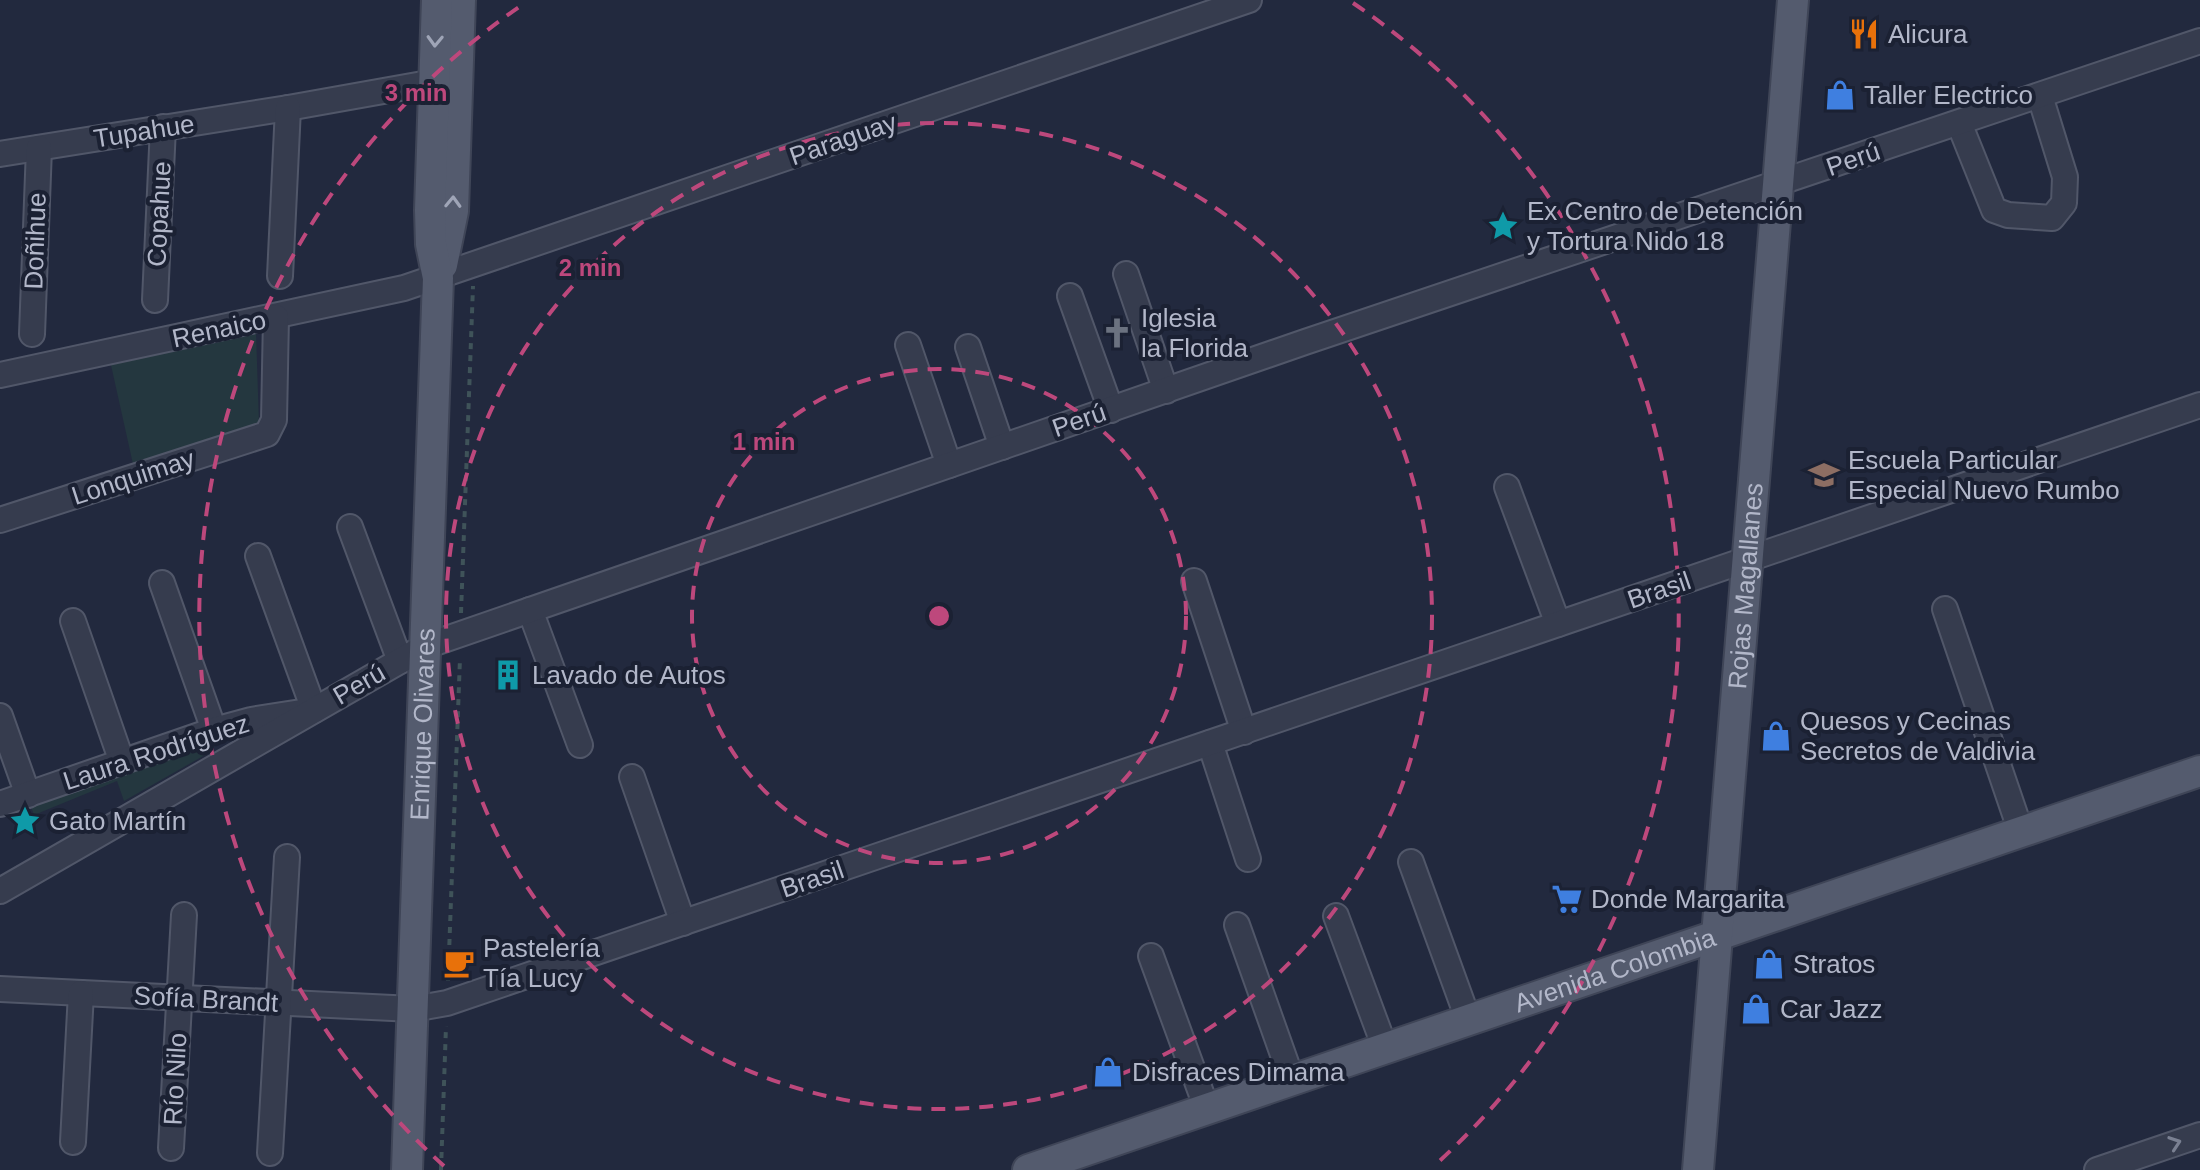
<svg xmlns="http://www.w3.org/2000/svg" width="2200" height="1170" font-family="Arial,sans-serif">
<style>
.green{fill:#24373f}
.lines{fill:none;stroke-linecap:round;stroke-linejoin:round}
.minor-casing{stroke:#515769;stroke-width:28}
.major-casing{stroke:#3f4557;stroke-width:34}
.path{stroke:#3f5359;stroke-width:4;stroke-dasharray:6 6;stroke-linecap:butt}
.minor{stroke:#363c4e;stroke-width:24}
.major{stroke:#545b6e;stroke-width:30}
.oneway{stroke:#9fa5b7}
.oneway2{stroke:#7a8092}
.ring{fill:none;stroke:#bd487c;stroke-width:4;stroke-dasharray:14 10}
.labels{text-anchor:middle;stroke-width:8;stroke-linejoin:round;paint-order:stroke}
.poi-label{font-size:26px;fill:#b2b7c9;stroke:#1b2133;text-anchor:start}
.street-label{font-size:26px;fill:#b2b7c9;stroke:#1b2133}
.centre{fill:#bd487c;stroke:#1b2133;stroke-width:4}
.ring-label{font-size:24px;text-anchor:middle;font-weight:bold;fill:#bd487c;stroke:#1b2133;stroke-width:8;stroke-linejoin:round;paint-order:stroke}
</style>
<rect width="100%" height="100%" fill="#22293e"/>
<g class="green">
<polygon points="256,332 259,424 133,464 111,365"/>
<polygon points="211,742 214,745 212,751 124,801 117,781 34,815 29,801"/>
</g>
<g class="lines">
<g class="minor-casing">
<g id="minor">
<polyline points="1959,123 1994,210 2008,215 2052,218 2064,203 2065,177 2040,96"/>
<polyline points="0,154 288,108 451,79"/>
<polyline points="1126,274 1166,391"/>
<polyline points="280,276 288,108"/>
<polyline points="1070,296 1111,410"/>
<polyline points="155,300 163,127"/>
<polyline points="32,334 39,148"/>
<polyline points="908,345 949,465"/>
<polyline points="968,347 1002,447"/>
<polyline points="0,375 404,288 1249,0"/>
<polyline points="1507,487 1558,624"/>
<polyline points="0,520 267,434 274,420 276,317"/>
<polyline points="350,527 400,661"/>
<polyline points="1194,581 1244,732"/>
<polyline points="162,583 214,730"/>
<polyline points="1945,609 2021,832"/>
<polyline points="530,610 580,745"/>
<polyline points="73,621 122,762"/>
<polyline points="0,716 28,795"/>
<polyline points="1210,743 1248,859"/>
<polyline points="632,777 683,923"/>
<polyline points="0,804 214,730 251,720 314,710 258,556"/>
<polyline points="1411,862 1468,1019"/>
<polyline points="0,891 426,646 1305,342 2200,41"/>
<polyline points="1336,916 1385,1048"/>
<polyline points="1237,925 1292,1080"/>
<polyline points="1151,956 1207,1109"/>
<polyline points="0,989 413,1009 447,1003 2200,405"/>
<polyline points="73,1142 81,993"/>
<polyline points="171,1148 184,915"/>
<polyline points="270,1153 287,857"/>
<polyline points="2097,1170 2200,1135"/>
</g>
</g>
<g class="major-casing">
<g id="major">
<polyline points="442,265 453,211 460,0"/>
<path id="s1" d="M407,1170L438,278L431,244L430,210L437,0"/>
<path id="s2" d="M1028,1170L2200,771"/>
<path id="s3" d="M1698,1170L1793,0"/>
</g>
</g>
<g class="path">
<polyline points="461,613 473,286"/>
<polyline points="448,981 460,658"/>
<polyline points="441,1170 446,1026"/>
</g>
<use href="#minor" class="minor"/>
<use href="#major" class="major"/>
</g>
<defs><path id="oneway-chevron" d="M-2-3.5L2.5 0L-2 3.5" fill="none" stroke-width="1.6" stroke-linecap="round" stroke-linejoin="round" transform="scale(2)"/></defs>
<g class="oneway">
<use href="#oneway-chevron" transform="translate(435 41) rotate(92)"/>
<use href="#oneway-chevron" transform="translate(453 202) rotate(-88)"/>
</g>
<use class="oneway2" href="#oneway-chevron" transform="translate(2175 1143) rotate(-19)"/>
<g class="ring">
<circle cx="939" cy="616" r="247"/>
<circle cx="939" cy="616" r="493"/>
<path d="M444 1166A740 740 0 0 1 525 3M1353 3A740 740 0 0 1 1434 1166"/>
</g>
<defs>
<g id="restaurant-bare" transform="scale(2.4)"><path d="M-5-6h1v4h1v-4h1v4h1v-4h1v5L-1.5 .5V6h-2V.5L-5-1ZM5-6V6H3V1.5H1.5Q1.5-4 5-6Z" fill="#e8710a" stroke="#1b2133" stroke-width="2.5" paint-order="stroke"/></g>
<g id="shop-bare" transform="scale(2.4)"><path d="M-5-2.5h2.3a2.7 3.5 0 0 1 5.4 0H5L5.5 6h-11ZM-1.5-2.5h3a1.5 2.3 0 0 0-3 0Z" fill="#3f7fe0" stroke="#1b2133" stroke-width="2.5" paint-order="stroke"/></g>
<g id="sight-bare" transform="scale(2.4)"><path d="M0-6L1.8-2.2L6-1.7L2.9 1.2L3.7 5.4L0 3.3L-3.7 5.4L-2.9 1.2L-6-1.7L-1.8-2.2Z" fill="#0f9aa8" stroke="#1b2133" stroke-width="2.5" paint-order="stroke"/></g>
<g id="church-bare" transform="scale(2.4)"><path d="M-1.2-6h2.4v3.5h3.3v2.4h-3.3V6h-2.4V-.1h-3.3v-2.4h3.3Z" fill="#6b7280" stroke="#1b2133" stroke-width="2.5" paint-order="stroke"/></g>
<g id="school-bare" transform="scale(2.4)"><path d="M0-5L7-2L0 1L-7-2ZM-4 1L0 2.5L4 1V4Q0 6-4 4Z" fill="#8d6e63" stroke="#1b2133" stroke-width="2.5" paint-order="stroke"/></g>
<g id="building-bare" transform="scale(2.4)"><path d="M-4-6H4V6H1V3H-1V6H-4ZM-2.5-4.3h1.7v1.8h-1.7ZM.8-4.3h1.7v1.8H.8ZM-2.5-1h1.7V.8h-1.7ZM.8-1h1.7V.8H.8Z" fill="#0f9aa8" stroke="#1b2133" stroke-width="2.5" paint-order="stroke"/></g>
<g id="supermarket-bare" transform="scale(2.4)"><path d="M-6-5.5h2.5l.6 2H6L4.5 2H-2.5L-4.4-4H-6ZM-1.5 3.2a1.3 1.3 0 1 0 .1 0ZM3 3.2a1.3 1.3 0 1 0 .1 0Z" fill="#3f7fe0" stroke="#1b2133" stroke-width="2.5" paint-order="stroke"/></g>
<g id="cafe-bare" transform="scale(2.4)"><path d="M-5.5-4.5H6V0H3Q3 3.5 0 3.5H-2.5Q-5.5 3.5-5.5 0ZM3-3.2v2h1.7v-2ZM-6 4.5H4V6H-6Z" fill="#e8710a" stroke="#1b2133" stroke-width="2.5" paint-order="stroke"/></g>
</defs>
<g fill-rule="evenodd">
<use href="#restaurant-bare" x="1864" y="34"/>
<use href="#shop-bare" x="1840" y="95"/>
<use href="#sight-bare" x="1503" y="226"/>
<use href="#church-bare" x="1117" y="333"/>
<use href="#school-bare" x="1824" y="475"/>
<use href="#building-bare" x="508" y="675"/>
<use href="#shop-bare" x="1776" y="736"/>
<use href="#sight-bare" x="25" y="821"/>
<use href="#supermarket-bare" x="1567" y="899"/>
<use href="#cafe-bare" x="459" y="963"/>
<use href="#shop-bare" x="1769" y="964"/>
<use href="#shop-bare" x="1756" y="1009"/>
<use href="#shop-bare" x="1108" y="1072"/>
</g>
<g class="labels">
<g class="poi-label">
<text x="1888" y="43">Alicura</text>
<text x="1864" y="104">Taller Electrico</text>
<text x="1527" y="220">Ex Centro de Detención<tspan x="1527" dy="30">y Tortura Nido 18</tspan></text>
<text x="1141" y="327">Iglesia<tspan x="1141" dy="30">la Florida</tspan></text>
<text x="1848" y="469">Escuela Particular<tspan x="1848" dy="30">Especial Nuevo Rumbo</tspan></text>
<text x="532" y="684">Lavado de Autos</text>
<text x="1800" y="730">Quesos y Cecinas<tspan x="1800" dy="30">Secretos de Valdivia</tspan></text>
<text x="49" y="830">Gato Martín</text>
<text x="1591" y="908">Donde Margarita</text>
<text x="483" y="957">Pastelería<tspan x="483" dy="30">Tía Lucy</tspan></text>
<text x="1793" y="973">Stratos</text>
<text x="1780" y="1018">Car Jazz</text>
<text x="1132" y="1081">Disfraces Dimama</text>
</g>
<g class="street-label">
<text transform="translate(144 131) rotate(-9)" y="9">Tupahue</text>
<text transform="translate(843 139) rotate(-19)" y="9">Paraguay</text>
<text transform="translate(1853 159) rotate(-19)" y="9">Perú</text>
<text transform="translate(159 214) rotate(-87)" y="9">Copahue</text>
<text transform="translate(35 241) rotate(-88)" y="9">Doñihue</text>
<text transform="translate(219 329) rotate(-12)" y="9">Renaico</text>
<text transform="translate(1079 420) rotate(-19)" y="9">Perú</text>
<text transform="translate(133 477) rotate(-18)" y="9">Lonquimay</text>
<text dy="9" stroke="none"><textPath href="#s3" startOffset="586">Rojas Magallanes</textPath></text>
<text transform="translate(1659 590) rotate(-19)" y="9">Brasil</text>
<text transform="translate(359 684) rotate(-30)" y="9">Perú</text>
<text dy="9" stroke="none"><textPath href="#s1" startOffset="446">Enrique Olivares</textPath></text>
<text transform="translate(156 752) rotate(-18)" y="9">Laura Rodríguez</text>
<text transform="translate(812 879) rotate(-19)" y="9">Brasil</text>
<text dy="9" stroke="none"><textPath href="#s2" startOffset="620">Avenida Colombia</textPath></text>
<text transform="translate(206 999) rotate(3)" y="9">Sofía Brandt</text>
<text transform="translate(175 1079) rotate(-87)" y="9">Río Nilo</text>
</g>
</g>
<circle cx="939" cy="616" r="12" class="centre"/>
<g class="ring-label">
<text x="416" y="101">3 min</text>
<text x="590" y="276">2 min</text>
<text x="764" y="450">1 min</text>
</g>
</svg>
